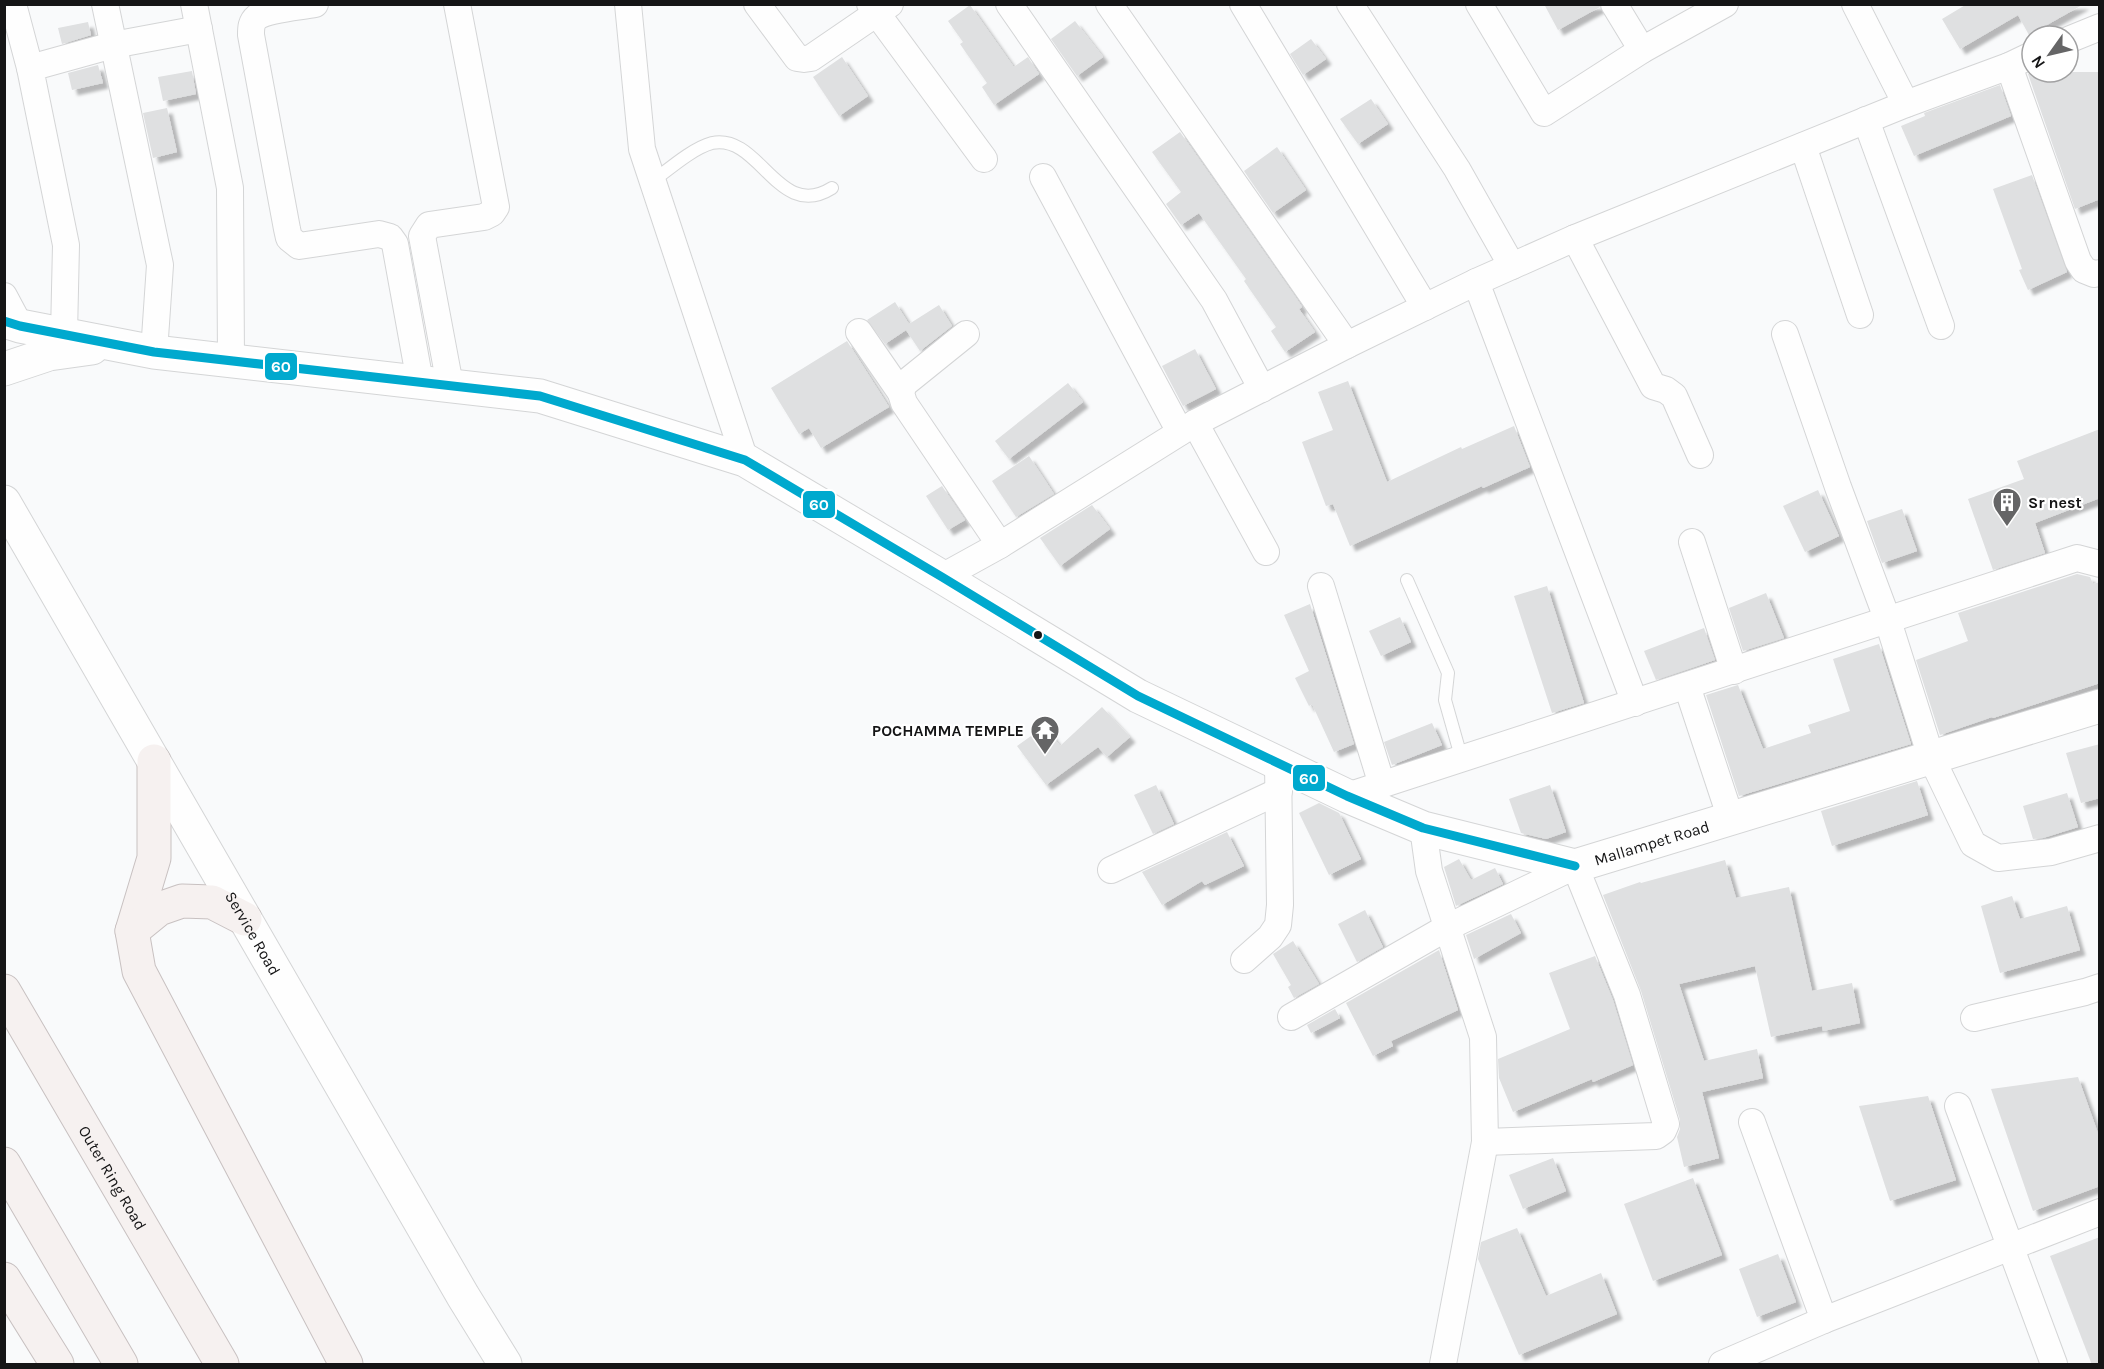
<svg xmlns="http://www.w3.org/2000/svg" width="2104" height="1369" font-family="Karla,sans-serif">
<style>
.building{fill:#dfe0e1;filter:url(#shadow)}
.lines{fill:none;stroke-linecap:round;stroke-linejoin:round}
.service-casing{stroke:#d4d5d6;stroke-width:14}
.minor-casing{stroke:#d4d5d6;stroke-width:28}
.secondary-casing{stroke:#d4d5d6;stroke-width:35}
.motorway-casing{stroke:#c8c1c1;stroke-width:35}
.service{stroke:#fefefe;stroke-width:12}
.minor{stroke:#fefefe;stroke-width:26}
.secondary{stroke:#fefefe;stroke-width:33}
.motorway{stroke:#f6f1f0;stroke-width:33}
.bus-1-casing{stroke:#fff;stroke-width:14}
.bus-1{stroke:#00a9ce;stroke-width:9}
.bus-dot{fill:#151516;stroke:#fff;stroke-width:2}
.labels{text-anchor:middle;stroke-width:4.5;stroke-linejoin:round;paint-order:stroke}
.poi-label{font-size:16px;font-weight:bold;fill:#151516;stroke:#fff;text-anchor:start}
.street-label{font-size:16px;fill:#151516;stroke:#fff}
.line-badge{stroke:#fff;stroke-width:2}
.badge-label{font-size:16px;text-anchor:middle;font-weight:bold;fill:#fff}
</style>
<defs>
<filter id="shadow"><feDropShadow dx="5.5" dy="5.5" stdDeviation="1.5" flood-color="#0004"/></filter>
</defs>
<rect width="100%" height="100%" fill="#f9fafb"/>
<g class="building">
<polygon points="1544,4 1599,4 1600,7 1558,30"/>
<polygon points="1967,4 2084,4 2029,35 2018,15 1960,49 1942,19"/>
<polygon points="970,5 1013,66 1015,66 1028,57 1039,74 994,105 982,87 987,83 960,44 963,42 948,21"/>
<polygon points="1075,21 1103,57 1077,76 1051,39"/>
<polygon points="88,22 91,35 62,44 58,28"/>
<polygon points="1311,39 1326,59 1303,75 1290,54"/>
<polygon points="842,57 868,96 839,116 813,77"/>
<polygon points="98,65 103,83 72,90 68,73"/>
<polygon points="192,71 196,94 163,101 158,77"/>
<polygon points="2031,72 2100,72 2100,199 2075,209 2028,74"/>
<polygon points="2000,85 2011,116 1914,156 1901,126 1925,116 1924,113"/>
<polygon points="1371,99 1388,124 1358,144 1340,119"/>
<polygon points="167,108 177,152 153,158 143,113"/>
<polygon points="1180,132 1296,298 1302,307 1299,309 1315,332 1285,352 1271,331 1276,327 1244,281 1246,279 1199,213 1181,225 1166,204 1181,192 1152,152"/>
<polygon points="1277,147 1306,190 1273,213 1244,171"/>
<polygon points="2032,175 2067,272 2028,290 2019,270 2022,269 1993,189"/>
<polygon points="895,302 909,324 939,305 952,326 920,351 906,330 885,344 867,320"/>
<polygon points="847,341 889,407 821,448 809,428 799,434 771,388"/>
<polygon points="1195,349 1216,389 1183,406 1162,366"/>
<polygon points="1348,381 1387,482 1461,447 1462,449 1514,426 1530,467 1483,488 1482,486 1350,546 1333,504 1326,506 1302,442 1333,430 1318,392"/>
<polygon points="1068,383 1083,402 1009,459 995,441"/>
<polygon points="2100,429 2100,498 2035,523 2045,553 1993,570 1968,499 2024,479 2017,461"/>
<polygon points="1029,456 1054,494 1016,517 992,481"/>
<polygon points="942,486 965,520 948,530 926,496"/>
<polygon points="1818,490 1839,536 1805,552 1783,506"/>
<polygon points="1092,505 1110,529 1060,566 1040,538"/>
<polygon points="1902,509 1917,551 1882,563 1867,521"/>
<polygon points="2077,574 2090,577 2093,584 2100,582 2100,683 1993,718 1992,717 1940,735 1916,660 1968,641 1958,613"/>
<polygon points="1547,586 1584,703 1552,713 1514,596"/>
<polygon points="1766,593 1784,638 1743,651 1729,608"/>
<polygon points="1310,604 1354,744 1334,752 1312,704 1309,706 1295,678 1309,671 1284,615"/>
<polygon points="1400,617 1411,642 1381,656 1369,631"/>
<polygon points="1704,628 1715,660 1656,680 1644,651"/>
<polygon points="1879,644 1911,744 1739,796 1706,695 1738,685 1763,749 1811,733 1808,725 1850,711 1833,659"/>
<polygon points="1102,707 1130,737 1107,757 1098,747 1046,785 1017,746 1045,726 1060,746"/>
<polygon points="1432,723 1442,745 1392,765 1384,742"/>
<polygon points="2100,744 2100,798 2081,803 2066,753"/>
<polygon points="1917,781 1928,815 1832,846 1821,811"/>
<polygon points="1156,785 1174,824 1153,834 1134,795"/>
<polygon points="1550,785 1566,832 1546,839 1521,833 1509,799"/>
<polygon points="2067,793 2078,827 2043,838 2033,839 2023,806"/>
<polygon points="1319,803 1339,813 1361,859 1329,875 1299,813"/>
<polygon points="1227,832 1244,866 1205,885 1202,881 1162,905 1142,872"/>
<polygon points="1459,859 1471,880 1495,868 1503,884 1456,906 1444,867"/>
<polygon points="1725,860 1736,898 1789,887 1812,991 1852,983 1860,1023 1823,1031 1822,1026 1771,1037 1755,966 1679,984 1704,1061 1757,1049 1763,1078 1702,1092 1719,1158 1684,1167 1677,1137 1680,1129 1680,1120 1641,991 1603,895 1640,882 1641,883"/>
<polygon points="2012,896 2020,919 2067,906 2080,950 2000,973 1981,906"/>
<polygon points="1365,910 1383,947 1357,962 1338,924"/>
<polygon points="1511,914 1521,933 1474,959 1466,935"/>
<polygon points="1293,941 1319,984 1294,998 1288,987 1291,985 1273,954"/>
<polygon points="1439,950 1458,1010 1391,1041 1393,1046 1373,1056 1346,1003"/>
<polygon points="1595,956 1613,1000 1633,1065 1593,1082 1592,1079 1513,1112 1499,1078 1498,1059 1570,1029 1549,973"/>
<polygon points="1335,1009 1340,1018 1311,1033 1307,1025"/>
<polygon points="2078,1077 2100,1139 2100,1186 2033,1211 1991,1089"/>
<polygon points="1928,1096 1956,1180 1890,1201 1859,1106"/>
<polygon points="1553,1158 1566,1191 1523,1209 1509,1175"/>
<polygon points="1693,1178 1722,1255 1653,1281 1624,1204"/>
<polygon points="1517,1228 1546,1296 1601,1273 1617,1314 1519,1355 1478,1259 1481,1242"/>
<polygon points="2100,1237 2100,1365 2092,1365 2050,1256"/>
<polygon points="1778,1254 1796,1302 1757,1317 1739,1269"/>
</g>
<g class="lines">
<g class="service-casing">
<g id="service">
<path d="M653,181C669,169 693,148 712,143C760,133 778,222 832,188"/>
<polyline points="1407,580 1448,673 1445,700 1462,760"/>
</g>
</g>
<g class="minor-casing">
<g id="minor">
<polyline points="13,4 30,68"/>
<polyline points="105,4 160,265 154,352"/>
<polyline points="194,4 230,188 231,361"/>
<path d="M315,4C300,7 268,9 257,17C251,22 251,28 251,35L287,229L289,238L299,246L379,234L390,237L395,244L420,382"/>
<polyline points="628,4 642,149 745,460"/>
<polyline points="757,4 797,58 804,59 811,58 890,4"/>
<polyline points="870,4 984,159"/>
<polyline points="1009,4 1214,300 1262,389"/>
<polyline points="1109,4 1347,345"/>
<polyline points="1243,4 1425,307"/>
<polyline points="1350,4 1457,169 1512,266"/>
<polyline points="1479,4 1544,113 1642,50 1725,4"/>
<polyline points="1614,4 1642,50"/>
<polyline points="1855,4 1906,104"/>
<polyline points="2068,40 2100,27"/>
<polyline points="2009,66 2078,261 2084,270 2094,274 2100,273"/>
<polyline points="1866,120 1941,326"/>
<polyline points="1803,146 1860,315"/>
<polyline points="1043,177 1180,432"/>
<polyline points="1575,238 1653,386 1666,390 1674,396 1700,455"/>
<polyline points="1476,282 1635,703"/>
<polyline points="4,296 20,326"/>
<polyline points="859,332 901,393"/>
<polyline points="64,334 66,245 30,68 113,45 199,29"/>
<polyline points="966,334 904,384 901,393 904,403 1000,545"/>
<polyline points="1785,334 1838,487 1888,621 1931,757 1973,844 1998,858 2051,852 2100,838"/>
<polyline points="450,385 422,236 429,225 484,217 492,213 496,207 457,4"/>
<polyline points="1195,423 1266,552"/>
<polyline points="1692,542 1734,671"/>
<polyline points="942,577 1000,545 1195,423 1347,345 1476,282 1575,238 1906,104 2009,66 2032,55"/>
<polyline points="1321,586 1382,785"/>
<polyline points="1687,686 1731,819"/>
<polyline points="1347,796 2077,558 2100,564"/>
<polyline points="1423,828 1429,871 1483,1037 1485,1142 1443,1364"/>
<polyline points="1111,870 1279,791"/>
<polyline points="1244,960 1270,937 1278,925 1280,905 1278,764"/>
<polyline points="1291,1017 1448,927 1575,866 1627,995 1666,1124 1663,1131 1656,1136 1485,1142"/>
<polyline points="1974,1018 2085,992 2100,987"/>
<polyline points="1958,1106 2054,1364"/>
<polyline points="1752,1122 1824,1320"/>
<polyline points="1722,1364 1824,1320 2100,1212"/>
</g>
</g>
<g class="secondary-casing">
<g id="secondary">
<path id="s1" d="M4,321L20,326L154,352L540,396L745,460L942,577L1138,696L1347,796L1423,828L1575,866L2100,706"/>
<polyline points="4,369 49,354 92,348"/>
<path id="s2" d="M4,502L463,1296L505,1364"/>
</g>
</g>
<g class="motorway-casing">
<g id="motorway">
<polyline points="154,761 154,858 132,931 139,971 346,1364"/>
<polyline points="132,931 159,909 182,901 212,902 245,919"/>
<path id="s3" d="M4,991L222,1364"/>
<polyline points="4,1164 121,1364"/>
<polyline points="4,1279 57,1364"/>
</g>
</g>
<use href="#service" class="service"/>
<use href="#minor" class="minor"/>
<use href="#secondary" class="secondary"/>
<use href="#motorway" class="motorway"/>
<g class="bus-1-casing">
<polyline id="bus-1" points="4,321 20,326 154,352 540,396 745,460 942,577 1138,696 1347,796 1423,828 1575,866"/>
</g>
<use href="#bus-1" class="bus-1"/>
</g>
<defs>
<g id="building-pin" transform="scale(1.5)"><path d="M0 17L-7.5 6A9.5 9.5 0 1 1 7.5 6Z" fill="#656566" stroke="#fff"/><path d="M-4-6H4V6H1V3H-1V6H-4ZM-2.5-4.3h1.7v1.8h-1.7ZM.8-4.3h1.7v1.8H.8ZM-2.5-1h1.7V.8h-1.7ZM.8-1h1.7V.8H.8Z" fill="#fff"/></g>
<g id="temple-pin" transform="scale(1.5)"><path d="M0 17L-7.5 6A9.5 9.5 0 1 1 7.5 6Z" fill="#656566" stroke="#fff"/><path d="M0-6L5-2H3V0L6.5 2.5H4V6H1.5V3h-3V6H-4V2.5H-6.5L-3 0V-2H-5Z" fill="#fff"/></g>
</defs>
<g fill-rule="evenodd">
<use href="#building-pin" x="2007" y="502"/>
<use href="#temple-pin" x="1045" y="730"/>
</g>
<circle class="bus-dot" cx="1038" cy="635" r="5"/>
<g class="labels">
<g class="poi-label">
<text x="2028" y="508">Sr nest</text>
<text x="1024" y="736" text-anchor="end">POCHAMMA TEMPLE</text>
</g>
<g class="street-label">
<text dy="6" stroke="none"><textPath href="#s1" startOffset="1766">Mallampet Road</textPath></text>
<text dy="6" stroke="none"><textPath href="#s2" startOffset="498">Service Road</textPath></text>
<text dy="6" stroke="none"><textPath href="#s3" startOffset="216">Outer Ring Road</textPath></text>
</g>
</g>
<g class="line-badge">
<rect x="264" y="352" width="34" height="29" rx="6" fill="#00a9ce"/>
<rect x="802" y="490" width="34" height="29" rx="6" fill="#00a9ce"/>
<rect x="1292" y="764" width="34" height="28" rx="6" fill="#00a9ce"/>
</g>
<g class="badge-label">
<text x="281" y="372">60</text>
<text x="819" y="510">60</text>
<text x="1309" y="784">60</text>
</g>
<rect width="2104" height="1369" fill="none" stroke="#151516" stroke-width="12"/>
<g transform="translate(2050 54) rotate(236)"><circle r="28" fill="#ffffff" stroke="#a1a1a2" stroke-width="1.5"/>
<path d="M0-4.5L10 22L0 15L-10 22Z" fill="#656566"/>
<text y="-9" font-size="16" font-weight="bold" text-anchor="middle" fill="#151516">N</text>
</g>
</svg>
